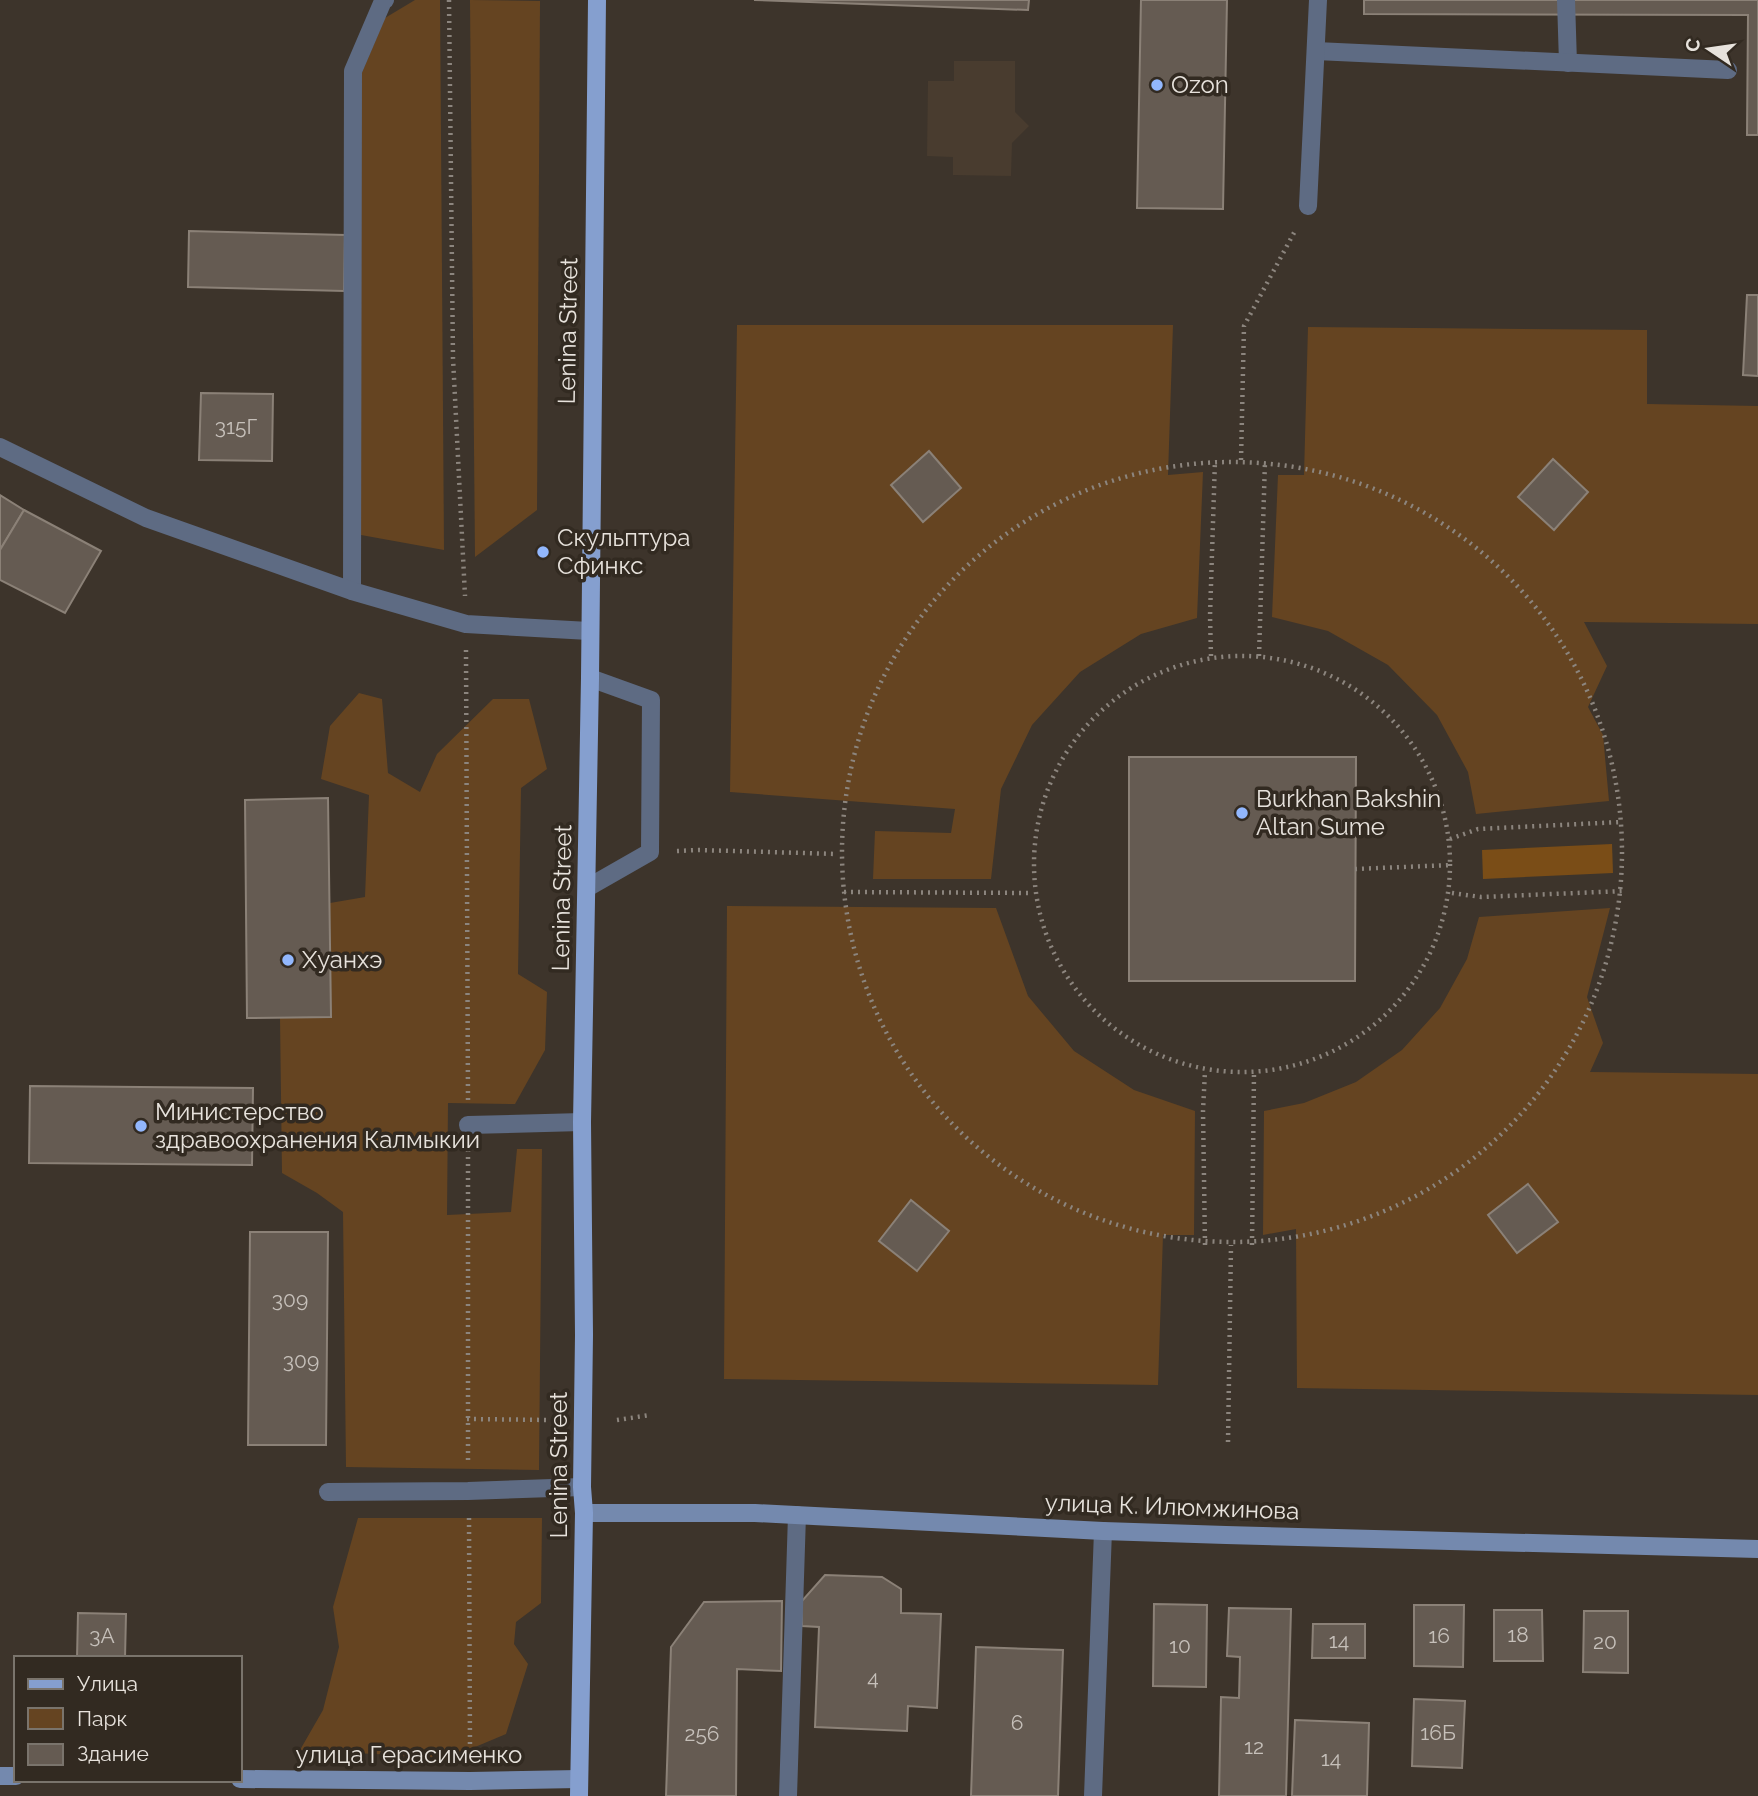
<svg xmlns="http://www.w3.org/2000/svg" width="1758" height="1796" font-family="Raleway,sans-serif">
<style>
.built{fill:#493c2f}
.green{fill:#654421;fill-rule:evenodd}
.water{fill:#7a4d17}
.building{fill:#655b52;stroke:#8b8177;stroke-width:2}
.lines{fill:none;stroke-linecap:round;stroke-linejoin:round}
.path{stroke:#8c857e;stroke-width:4.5;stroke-dasharray:2 5;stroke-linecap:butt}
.service{stroke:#5e6b83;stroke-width:18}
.minor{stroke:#5e6b83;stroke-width:18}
.secondary{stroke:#7489ae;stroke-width:18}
.primary{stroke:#859fcf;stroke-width:18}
.poi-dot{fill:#92b7fd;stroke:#322a21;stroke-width:2.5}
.labels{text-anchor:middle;stroke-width:7;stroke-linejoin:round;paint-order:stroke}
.number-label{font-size:21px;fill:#c6c0ba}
.poi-label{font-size:24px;fill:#e7e2dc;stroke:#322a21;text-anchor:start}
.street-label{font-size:24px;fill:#e7e2dc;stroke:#322a21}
</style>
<rect width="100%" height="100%" fill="#3d342b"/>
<polygon class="built" points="954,61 1015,61 1015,112 1029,126 1012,143 1011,176 953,175 953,157 927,156 928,81 954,81"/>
<g class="green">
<polygon points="415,0 440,0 444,550 361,535 360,77 385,18"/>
<polygon points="470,0 540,1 537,510 475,557"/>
<path d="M737,325H1173L1168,475L1203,472L1197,618L1141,634L1080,672L1032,725L1001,789L991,879H873L875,831L951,833L955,809L730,792ZM929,452L961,488L923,522L891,485Z"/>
<path d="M1308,327L1647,330V404L1758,406V624L1584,622L1607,666L1588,707L1603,735L1609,801L1476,814L1468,772L1437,715L1388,665L1328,631L1272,617L1278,475H1304ZM1553,459L1588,492L1554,530L1518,497Z"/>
<polygon points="359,693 382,699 388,773 420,792 437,754 493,699 529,699 547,769 521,788 518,974 547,992 545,1050 515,1104 448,1103 447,1215 511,1212 517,1149 542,1149 539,1470 346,1467 343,1212 317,1193 282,1173 280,1018 331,1017 330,903 365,897 369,795 321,779 330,726"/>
<path d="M727,906L996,908L1028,996L1074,1051L1134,1090L1195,1111L1194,1235H1163L1158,1385L724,1379ZM912,1201L949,1231L917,1270Z"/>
<path d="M1610,908L1587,997L1603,1043L1590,1072L1758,1074V1395L1297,1388L1296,1229L1263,1235L1264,1111L1304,1103L1356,1082L1402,1050L1440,1008L1467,959L1479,917ZM1527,1184L1558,1222L1517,1253L1488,1215Z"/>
<polygon points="358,1518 542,1518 541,1603 516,1622 514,1644 528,1664 506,1734 449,1758 300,1750 323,1710 339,1647 333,1607"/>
</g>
<polygon class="water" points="1612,844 1613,873 1483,879 1482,850"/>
<g class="building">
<polygon points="754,0 1029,0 1028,10"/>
<polygon points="1141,0 1227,0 1223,209 1137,208"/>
<polygon points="1364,0 1758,0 1758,135 1747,135 1748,15 1364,14"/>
<polygon points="189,231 345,235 344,291 188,287"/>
<polygon points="1747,295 1758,295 1758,376 1743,375"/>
<polygon points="201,393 273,394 272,461 199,460"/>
<polygon points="929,451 961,488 923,522 891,485"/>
<polygon points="1553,459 1588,492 1554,530 1518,497"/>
<polygon points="0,495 24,510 0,550"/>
<polygon points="24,510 101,551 65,613 0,580 0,550"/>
<polygon points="1129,757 1356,757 1355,981 1129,981"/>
<polygon points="328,798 331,1017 247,1018 245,800"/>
<polygon points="30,1086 253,1088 252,1165 29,1163"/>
<polygon points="1528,1184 1558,1222 1517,1253 1488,1215"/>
<polygon points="911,1200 949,1231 917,1271 879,1241"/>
<polygon points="250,1232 328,1232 326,1445 248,1445"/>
<polygon points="825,1575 882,1577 901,1589 901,1613 941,1614 937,1708 908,1706 907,1731 815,1727 819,1627 802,1626 801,1602"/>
<polygon points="782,1601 781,1671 737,1669 736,1796 666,1796 671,1647 704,1602"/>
<polygon points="1154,1604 1207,1605 1206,1687 1153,1686"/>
<polygon points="1414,1605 1464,1605 1463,1667 1414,1666"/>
<polygon points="1229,1608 1291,1609 1286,1796 1219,1796 1221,1697 1239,1698 1240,1657 1227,1656"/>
<polygon points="1494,1610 1542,1610 1543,1661 1494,1661"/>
<polygon points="1584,1611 1628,1611 1628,1673 1583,1672"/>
<polygon points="78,1613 126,1614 125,1658 77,1658"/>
<polygon points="1313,1624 1365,1624 1365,1658 1312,1658"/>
<polygon points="976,1647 1063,1650 1058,1796 971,1796"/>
<polygon points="1414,1699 1465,1701 1462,1768 1412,1766"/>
<polygon points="1295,1720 1369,1723 1367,1796 1292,1796"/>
</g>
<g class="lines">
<g class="path">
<polyline points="449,0 453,358 465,596"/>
<polyline points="1241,460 1244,326 1296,229"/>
<circle cx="1232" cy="852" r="390"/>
<polyline points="466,650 468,1100"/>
<polyline points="1211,656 1210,616 1215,460"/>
<polyline points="1259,656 1265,461"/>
<circle cx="1242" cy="864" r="208"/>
<polyline points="1450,839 1478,829 1621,822"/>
<polyline points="677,851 699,850 837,854"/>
<polyline points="1355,869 1451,865"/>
<polyline points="844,892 1033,893"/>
<polyline points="1452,893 1481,897 1624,891"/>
<polyline points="468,1150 468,1464"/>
<polyline points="1205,1245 1203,1111 1205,1071"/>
<polyline points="1252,1245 1254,1073"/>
<polyline points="467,1419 549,1420"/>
<polyline points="617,1420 650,1415"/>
<polyline points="1228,1442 1231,1245"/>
<polyline points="469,1518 470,1751"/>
</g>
<g class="service">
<polyline points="1566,0 1568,63"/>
<polyline points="1316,51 1728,70"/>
<polyline points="1308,206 1318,0"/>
<polyline points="352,591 353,71 383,1 385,0"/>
<polyline points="587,888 650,852 651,700 590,678"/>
<polyline points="468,1125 582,1122"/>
<polyline points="328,1492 468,1491 582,1487"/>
<polyline points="788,1796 797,1515"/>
<polyline points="1093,1796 1103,1531"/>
</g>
<polyline class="minor" points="0,447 146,518 352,591 466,624 589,631"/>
<g class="secondary">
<polyline points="584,1513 755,1513 1103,1531 1226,1535 1758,1549"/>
<polyline points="0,1776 16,1776"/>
<polyline points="240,1779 470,1781 579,1779"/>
</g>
<polyline class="primary" points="579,1796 584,1513 582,1487 584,1335 582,1122 590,678 597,0"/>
</g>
<g class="poi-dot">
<circle cx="1157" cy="85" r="7"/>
<circle cx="543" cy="552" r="7"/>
<circle cx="1242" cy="813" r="7"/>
<circle cx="288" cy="960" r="7"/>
<circle cx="141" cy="1126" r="7"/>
</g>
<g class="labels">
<g class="number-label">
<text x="236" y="434">315Г</text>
<text x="290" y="1307">309</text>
<text x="301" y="1368">309</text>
<text x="1518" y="1642">18</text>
<text x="102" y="1643">3А</text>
<text x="1439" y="1643">16</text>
<text x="1339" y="1648">14</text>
<text x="1605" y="1649">20</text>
<text x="1180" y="1653">10</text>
<text x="873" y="1685">4</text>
<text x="1017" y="1730">6</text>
<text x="1438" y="1740">16Б</text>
<text x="702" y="1741">256</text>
<text x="1254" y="1754">12</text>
<text x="1331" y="1766">14</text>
</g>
<g class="poi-label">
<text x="1171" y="93">Ozon</text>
<text x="557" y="546">Скульптура<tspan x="557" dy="28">Сфинкс</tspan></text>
<text x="1256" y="807">Burkhan Bakshin<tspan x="1256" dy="28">Altan Sume</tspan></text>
<text x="302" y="968">Хуанхэ</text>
<text x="155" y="1120">Министерство<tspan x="155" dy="28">здравоохранения Калмыкии</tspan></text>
</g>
<g class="street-label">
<text transform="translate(568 331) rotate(-89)" y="8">Lenina Street</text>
<text transform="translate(562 898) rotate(-89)" y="8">Lenina Street</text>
<text transform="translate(559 1465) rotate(-90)" y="8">Lenina Street</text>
<text transform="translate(1172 1507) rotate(2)" y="8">улица К. Илюмжинова</text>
<text x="409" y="1763">улица Герасименко</text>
</g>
</g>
<rect x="14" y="1656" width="228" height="126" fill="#322a21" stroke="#7a746c" stroke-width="2"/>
<rect x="28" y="1679" width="35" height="10" fill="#859fcf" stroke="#7a746c" stroke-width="2"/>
<text x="77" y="1691" font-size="21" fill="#e7e2dc">Улица</text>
<rect x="28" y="1708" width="35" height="21" fill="#654421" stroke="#7a746c" stroke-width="2"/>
<text x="77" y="1726" font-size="21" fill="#e7e2dc">Парк</text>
<rect x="28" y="1744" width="35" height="21" fill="#655b52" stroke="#7a746c" stroke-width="2"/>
<text x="77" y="1761" font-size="21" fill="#e7e2dc">Здание</text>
<g transform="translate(1709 49) rotate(283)" stroke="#322a21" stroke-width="5" paint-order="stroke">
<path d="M0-5L12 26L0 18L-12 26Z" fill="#e7e2dc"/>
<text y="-10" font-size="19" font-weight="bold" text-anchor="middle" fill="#e7e2dc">С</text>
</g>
</svg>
